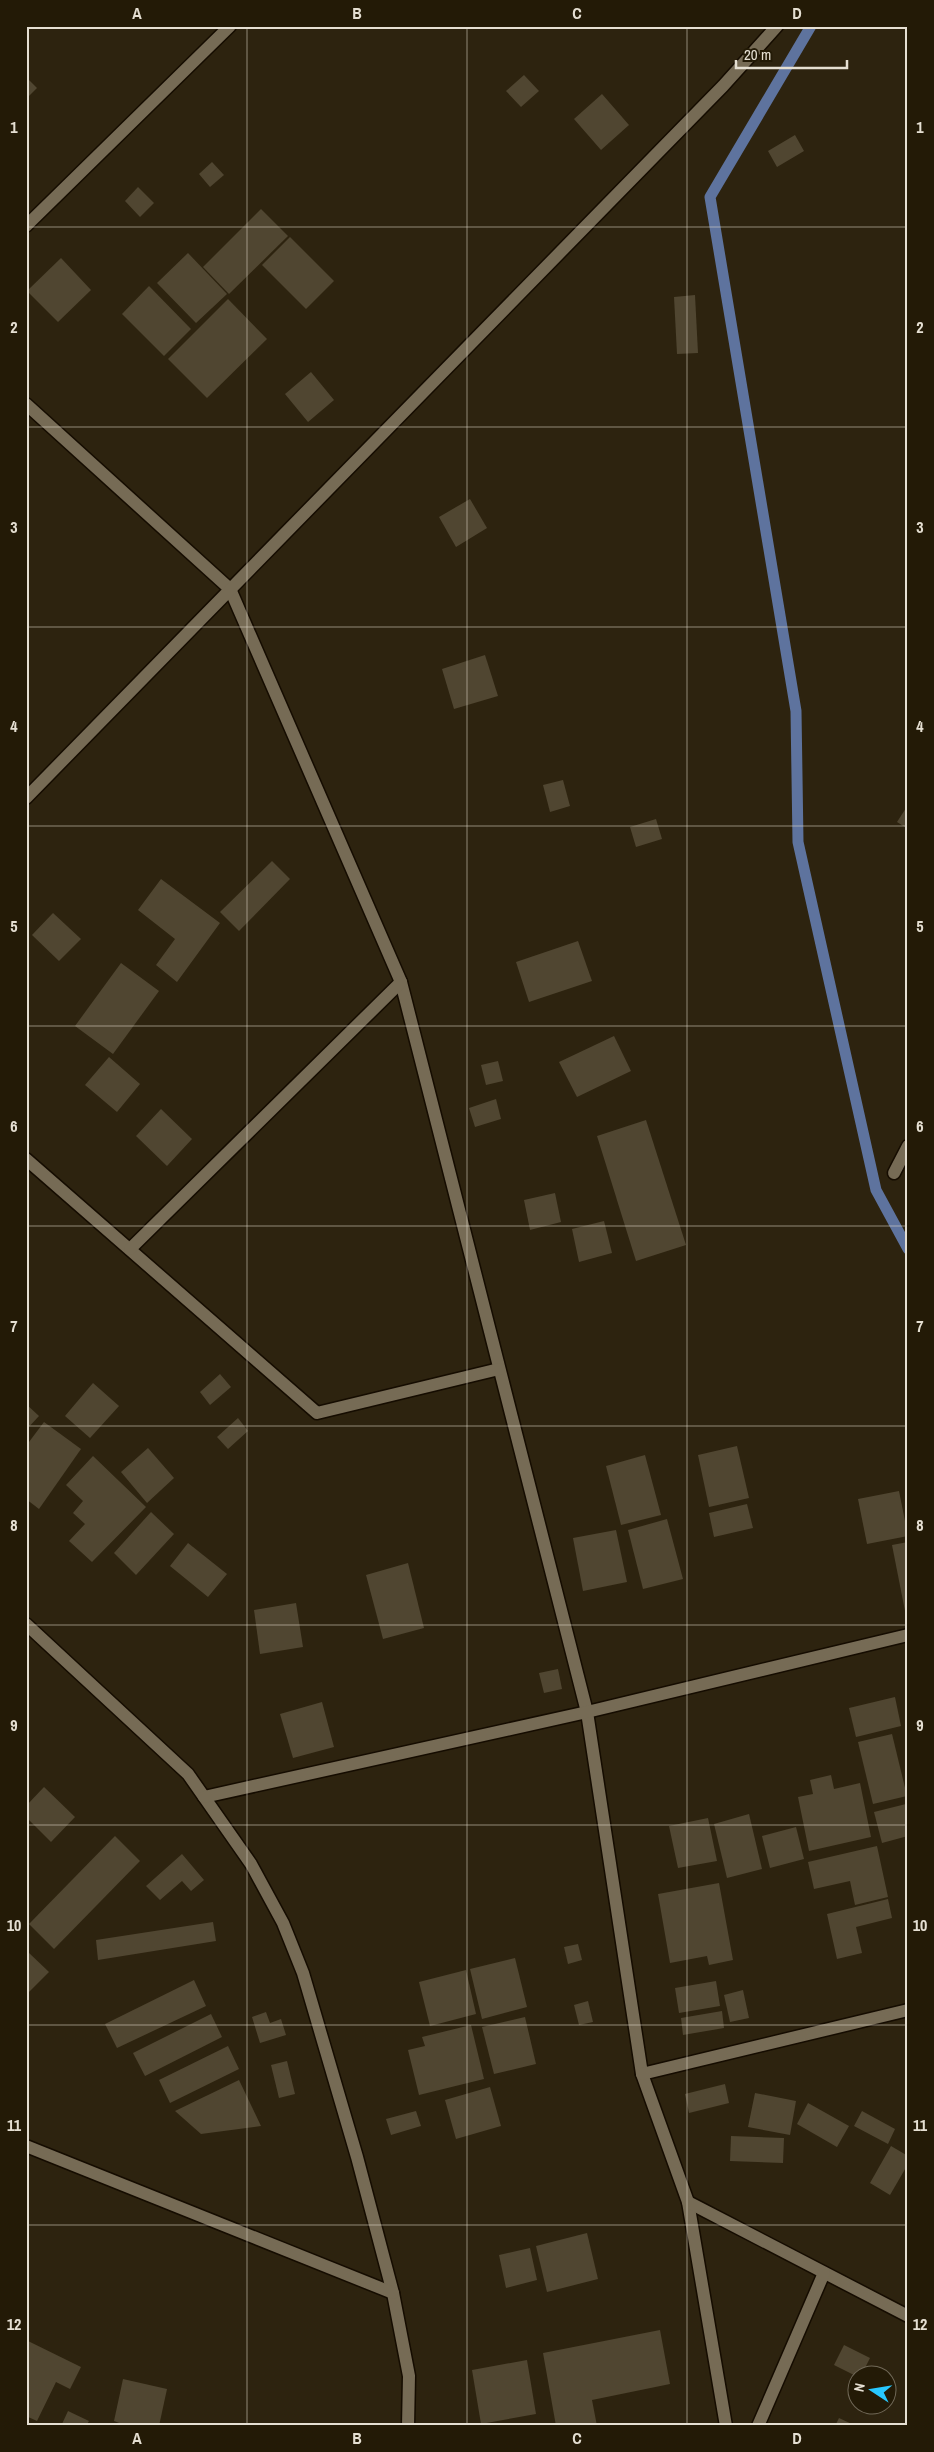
<svg xmlns="http://www.w3.org/2000/svg" width="934" height="2452" font-family="'Archivo Narrow',sans-serif">
<style>
.lines{fill:none;stroke-linecap:round;stroke-linejoin:round}
.stream{stroke:#5e739e;stroke-width:11}
.building{fill:#504631}
.minor-casing{stroke:#150c00;stroke-width:15}
.minor{stroke:#766b55;stroke-width:12}
.grid{fill:none;stroke:#e5dfd2;stroke-width:1;stroke-opacity:0.55}
.neatline{fill:none;stroke:#e5dfd2;stroke-width:2}
.grid-label{font-size:16px;text-anchor:middle;font-weight:bold;fill:#e5dfd2}
</style>
<rect width="100%" height="100%" fill="#2d230f"/>
<g class="lines">
<polyline class="stream" points="811,26 710,197 796,711 798,842 876,1190 908,1249"/>
</g>
<g class="building">
<polygon points="524,75 539,91 521,107 506,91"/>
<polygon points="26,77 37,88 26,99"/>
<polygon points="602,94 629,125 601,150 574,119"/>
<polygon points="795,135 804,151 777,167 768,151"/>
<polygon points="212,162 224,175 210,187 199,174"/>
<polygon points="138,187 154,203 140,217 125,201"/>
<polygon points="261,209 288,236 229,294 203,267"/>
<polygon points="290,237 334,281 306,309 262,265"/>
<polygon points="188,253 227,294 196,323 157,283"/>
<polygon points="61,258 91,290 58,322 27,291"/>
<polygon points="149,286 191,329 164,356 122,314"/>
<polygon points="695,295 698,353 677,354 674,297"/>
<polygon points="228,299 267,339 207,398 168,359"/>
<polygon points="311,372 334,400 308,422 285,394"/>
<polygon points="470,499 487,528 456,547 439,517"/>
<polygon points="485,655 498,696 454,709 442,669"/>
<polygon points="563,780 570,806 550,812 543,785"/>
<polygon points="908,805 908,829 897,822"/>
<polygon points="656,819 662,839 636,847 630,827"/>
<polygon points="272,861 290,879 239,931 220,912"/>
<polygon points="161,879 220,923 177,982 156,965 175,939 138,910"/>
<polygon points="53,913 81,939 59,961 32,935"/>
<polygon points="578,941 592,981 529,1002 516,962"/>
<polygon points="121,963 159,991 113,1054 75,1026"/>
<polygon points="614,1036 631,1071 577,1097 559,1062"/>
<polygon points="109,1057 140,1084 117,1112 85,1085"/>
<polygon points="498,1061 503,1081 486,1085 481,1065"/>
<polygon points="496,1099 501,1119 475,1127 469,1108"/>
<polygon points="161,1109 192,1139 167,1166 136,1136"/>
<polygon points="646,1120 686,1245 636,1261 597,1136"/>
<polygon points="555,1193 561,1222 530,1230 524,1200"/>
<polygon points="604,1221 612,1253 579,1262 572,1229"/>
<polygon points="220,1374 231,1387 210,1405 200,1392"/>
<polygon points="93,1383 119,1406 90,1438 65,1416"/>
<polygon points="26,1404 39,1416 26,1430"/>
<polygon points="238,1418 248,1431 228,1449 217,1437"/>
<polygon points="44,1422 81,1449 39,1509 26,1499 26,1446"/>
<polygon points="737,1446 749,1498 709,1507 698,1455"/>
<polygon points="148,1448 174,1478 147,1503 121,1472"/>
<polygon points="645,1455 661,1515 621,1525 606,1466"/>
<polygon points="93,1456 146,1507 92,1562 69,1541 85,1524 73,1513 83,1501 66,1485"/>
<polygon points="899,1491 908,1536 867,1544 858,1499"/>
<polygon points="747,1504 753,1528 714,1537 709,1513"/>
<polygon points="151,1512 174,1534 136,1575 114,1553"/>
<polygon points="667,1519 683,1579 643,1589 628,1530"/>
<polygon points="616,1530 627,1582 583,1591 573,1538"/>
<polygon points="908,1542 908,1611 905,1611 892,1545"/>
<polygon points="188,1543 227,1574 208,1597 170,1566"/>
<polygon points="408,1563 424,1628 383,1639 366,1575"/>
<polygon points="296,1603 303,1647 260,1654 254,1610"/>
<polygon points="558,1669 562,1689 544,1693 539,1673"/>
<polygon points="895,1697 901,1726 856,1737 849,1708"/>
<polygon points="322,1702 334,1747 293,1758 280,1714"/>
<polygon points="892,1734 907,1796 873,1804 858,1742"/>
<polygon points="831,1775 834,1789 860,1783 871,1837 809,1851 798,1797 813,1794 810,1780"/>
<polygon points="44,1787 75,1817 51,1842 26,1817 26,1806"/>
<polygon points="906,1804 908,1836 882,1843 874,1812"/>
<polygon points="749,1814 762,1869 727,1878 714,1824"/>
<polygon points="708,1818 717,1861 678,1868 669,1826"/>
<polygon points="796,1827 804,1859 770,1868 762,1836"/>
<polygon points="115,1836 140,1861 54,1949 29,1924"/>
<polygon points="877,1846 888,1897 855,1905 850,1881 814,1889 808,1862"/>
<polygon points="182,1854 204,1880 191,1891 182,1881 160,1900 146,1886"/>
<polygon points="719,1883 733,1960 709,1965 707,1956 670,1963 658,1894"/>
<polygon points="888,1899 892,1918 856,1927 862,1953 837,1959 827,1914"/>
<polygon points="213,1922 216,1941 98,1960 96,1940"/>
<polygon points="578,1944 582,1960 568,1964 564,1947"/>
<polygon points="28,1952 49,1972 26,1995 26,1954"/>
<polygon points="515,1958 527,2007 482,2019 470,1969"/>
<polygon points="466,1970 476,2014 430,2026 419,1982"/>
<polygon points="194,1980 206,2006 117,2048 105,2024"/>
<polygon points="716,1981 720,2006 679,2013 675,1988"/>
<polygon points="743,1990 749,2018 730,2022 724,1995"/>
<polygon points="588,2001 593,2022 579,2025 574,2005"/>
<polygon points="722,2011 724,2028 683,2035 681,2018"/>
<polygon points="266,2012 270,2023 281,2019 286,2035 260,2043 252,2017"/>
<polygon points="211,2014 222,2037 145,2076 133,2053"/>
<polygon points="525,2017 536,2064 494,2074 482,2027"/>
<polygon points="471,2025 484,2079 419,2095 408,2050 425,2046 422,2037"/>
<polygon points="228,2046 239,2069 170,2103 159,2080"/>
<polygon points="287,2061 295,2094 279,2098 271,2065"/>
<polygon points="239,2080 261,2126 201,2134 175,2111"/>
<polygon points="725,2084 729,2103 689,2113 685,2094"/>
<polygon points="490,2087 501,2126 456,2139 445,2100"/>
<polygon points="755,2093 796,2101 790,2135 748,2127"/>
<polygon points="808,2103 849,2126 837,2147 797,2124"/>
<polygon points="416,2111 421,2126 391,2135 386,2119"/>
<polygon points="862,2111 895,2129 888,2144 854,2126"/>
<polygon points="731,2136 784,2138 783,2163 730,2161"/>
<polygon points="891,2146 908,2156 908,2164 890,2195 870,2183"/>
<polygon points="587,2233 598,2279 547,2292 536,2246"/>
<polygon points="530,2248 537,2280 506,2288 499,2255"/>
<polygon points="660,2330 670,2384 592,2400 597,2426 556,2426 543,2353"/>
<polygon points="26,2340 81,2367 70,2389 56,2382 37,2421 26,2416"/>
<polygon points="844,2345 870,2358 862,2374 856,2376 834,2365"/>
<polygon points="527,2360 536,2414 481,2424 472,2370"/>
<polygon points="123,2379 167,2389 159,2426 127,2426 114,2421"/>
<polygon points="68,2411 89,2421 86,2426 62,2424"/>
<polygon points="839,2418 856,2426 835,2426"/>
</g>
<g class="lines">
<g class="minor-casing">
<g id="minor">
<polyline points="26,226 230,26"/>
<polyline points="26,404 230,589 401,982 587,1712 642,2074 688,2202 726,2426"/>
<polyline points="26,798 723,86 777,26"/>
<polyline points="26,1159 317,1413 499,1369"/>
<polyline points="894,1173 908,1146"/>
<polyline points="130,1249 401,982"/>
<polyline points="26,1624 188,1774 251,1864 283,1923 303,1973 357,2157 393,2293 409,2376 408,2426"/>
<polyline points="204,1797 587,1712 908,1635"/>
<polyline points="642,2074 908,2010"/>
<polyline points="26,2146 393,2293"/>
<polyline points="688,2202 908,2316"/>
<polyline points="758,2426 824,2273"/>
</g>
</g>
<use href="#minor" class="minor"/>
</g>
<path class="grid" d="M247,26V2426M467,26V2426M687,26V2426M26,227H908M26,427H908M26,627H908M26,826H908M26,1026H908M26,1226H908M26,1426H908M26,1625H908M26,1825H908M26,2025H908M26,2225H908"/>
<rect width="934" height="2452" fill="none" stroke="#231a06" stroke-width="55"/>
<g transform="translate(872 2390) rotate(282)"><circle r="24" fill="#231a06" stroke="#716958"/>
<path d="M0-4L9 19L0 12L-9 19Z" fill="#28c8ff"/>
<text y="-8" font-size="14" font-weight="bold" text-anchor="middle" fill="#e5dfd2">N</text>
</g>
<path d="M736 60v8h111v-8" fill="none" stroke="#e5dfd2" stroke-width="2.5"/>
<text x="744" y="60" font-size="15" fill="#e5dfd2" stroke="#231a06" stroke-width="4" paint-order="stroke">20 m</text>
<rect x="28" y="28" width="878" height="2396" class="neatline"/>
<g class="grid-label">
<text x="137" y="19">A</text>
<text x="357" y="19">B</text>
<text x="577" y="19">C</text>
<text x="797" y="19">D</text>
<text x="14" y="133">1</text>
<text x="920" y="133">1</text>
<text x="14" y="333">2</text>
<text x="920" y="333">2</text>
<text x="14" y="533">3</text>
<text x="920" y="533">3</text>
<text x="14" y="732">4</text>
<text x="920" y="732">4</text>
<text x="14" y="932">5</text>
<text x="920" y="932">5</text>
<text x="14" y="1132">6</text>
<text x="920" y="1132">6</text>
<text x="14" y="1332">7</text>
<text x="920" y="1332">7</text>
<text x="14" y="1531">8</text>
<text x="920" y="1531">8</text>
<text x="14" y="1731">9</text>
<text x="920" y="1731">9</text>
<text x="14" y="1931">10</text>
<text x="920" y="1931">10</text>
<text x="14" y="2131">11</text>
<text x="920" y="2131">11</text>
<text x="14" y="2330">12</text>
<text x="920" y="2330">12</text>
<text x="137" y="2444">A</text>
<text x="357" y="2444">B</text>
<text x="577" y="2444">C</text>
<text x="797" y="2444">D</text>
</g>
</svg>
